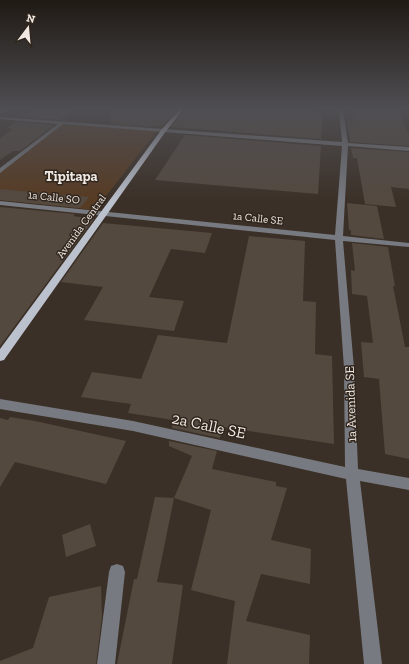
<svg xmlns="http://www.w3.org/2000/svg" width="409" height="664" font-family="'Zilla Slab',serif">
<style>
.green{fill:#573b23}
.building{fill:#54493f}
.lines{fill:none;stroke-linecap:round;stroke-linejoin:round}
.minor{fill:#777a80;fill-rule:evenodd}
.major{fill:#bbc1cd;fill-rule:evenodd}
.labels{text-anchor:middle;stroke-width:3;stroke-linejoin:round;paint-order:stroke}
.far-street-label{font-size:11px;fill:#f0e9e3;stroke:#30261d}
.street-label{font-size:13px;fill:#f0e9e3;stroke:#30261d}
.far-district-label{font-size:14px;font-weight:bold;fill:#f0e9e3;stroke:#30261d}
.near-street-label{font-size:16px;fill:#f0e9e3;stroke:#30261d}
</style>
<rect width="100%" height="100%" fill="#3b3027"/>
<polygon class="green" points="63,124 157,131 95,210 0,200 0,173"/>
<g class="building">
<polygon points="35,109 75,109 60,120 23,117"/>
<polygon points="111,109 178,109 162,126 151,127 111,124 112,122 110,122"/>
<polygon points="186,109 315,109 315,112 323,113 321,139 171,127"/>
<polygon points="354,109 398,109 409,135 409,146 350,142 347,120 353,122 352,115 355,115"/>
<polygon points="16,122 54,125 20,151 13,151 0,160 0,138 13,129 7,128"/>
<polygon points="185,135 321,146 318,194 155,180"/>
<polygon points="351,148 409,152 409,189 391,187 396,207 365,204 357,158 353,158"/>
<polygon points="0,189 41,193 89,197 80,208 0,200"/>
<polygon points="347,203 377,206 384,239 351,235 351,230 349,230"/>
<polygon points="0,207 75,214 73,216 94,219 0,346"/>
<polygon points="103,223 212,233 205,253 171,249 149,297 184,301 174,331 84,320 103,287 61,282"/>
<polygon points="249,236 305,241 303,301 316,302 315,354 332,356 334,444 223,427 220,438 172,428 173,420 128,413 131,404 81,397 92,372 141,379 158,335 227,343"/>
<polygon points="352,243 388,247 395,286 393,286 405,347 409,347 409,459 385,454 379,379 364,377 361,342 373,343 367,296 352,294 351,270 355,271"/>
<polygon points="10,417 35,421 126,441 106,484 15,462 0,487 0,418 8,420"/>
<polygon points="169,441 217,451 212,469 276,482 276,486 287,488 271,540 311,549 310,584 261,574 246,621 310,635 309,664 227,664 235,601 191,590 211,510 174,498 192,456 169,446"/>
<polygon points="155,497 174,498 157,582 183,585 172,664 117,664 134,579 137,579"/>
<polygon points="90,524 96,546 66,557 62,535"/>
<polygon points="101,586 102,616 96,664 0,664 0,661 33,648 49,597"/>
</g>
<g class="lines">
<g class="minor">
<polygon points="4,109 9,109 0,114 0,111"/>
<polygon points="339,109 343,109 348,143 409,147 409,151 348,146 343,236 409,243 409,247 343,241 354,368 358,469 409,478 409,490 360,481 382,664 364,664 346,479 133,431 0,409 0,399 133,421 345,467 344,368 335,240 0,205 0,201 335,235 342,146 63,124 0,173 0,168 58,124 0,119 0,117 342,142"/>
<polygon points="117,564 123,566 125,572 115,664 97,664 109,572 111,566"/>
</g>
<polygon class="major" points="180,109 184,109 166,131 4,360 0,361 0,349 162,129"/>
</g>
<linearGradient id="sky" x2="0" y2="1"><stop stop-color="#201a15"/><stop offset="0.54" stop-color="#4f4e52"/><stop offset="1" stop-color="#4f4e52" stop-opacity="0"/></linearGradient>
<rect width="409" height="202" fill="url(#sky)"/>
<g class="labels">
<g class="far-street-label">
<text transform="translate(54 197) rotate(6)" y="4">1a Calle SO</text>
<text transform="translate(258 218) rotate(6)" y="4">1a Calle SE</text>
<text transform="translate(81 226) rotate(-54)" y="4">Avenida Central</text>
</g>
<g class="street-label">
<text transform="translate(350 404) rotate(-92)" y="5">1a Avenida SE</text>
</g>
<g class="far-district-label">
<text x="71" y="181">Tipitapa</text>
</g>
<g class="near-street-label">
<text transform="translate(209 425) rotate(12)" y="6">2a Calle SE</text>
</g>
</g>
<g transform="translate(28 28) rotate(16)" stroke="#30261d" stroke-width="3" paint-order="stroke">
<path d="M0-3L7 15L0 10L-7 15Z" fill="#f0e9e3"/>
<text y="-6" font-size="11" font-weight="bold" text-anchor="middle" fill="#f0e9e3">N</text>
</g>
</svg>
